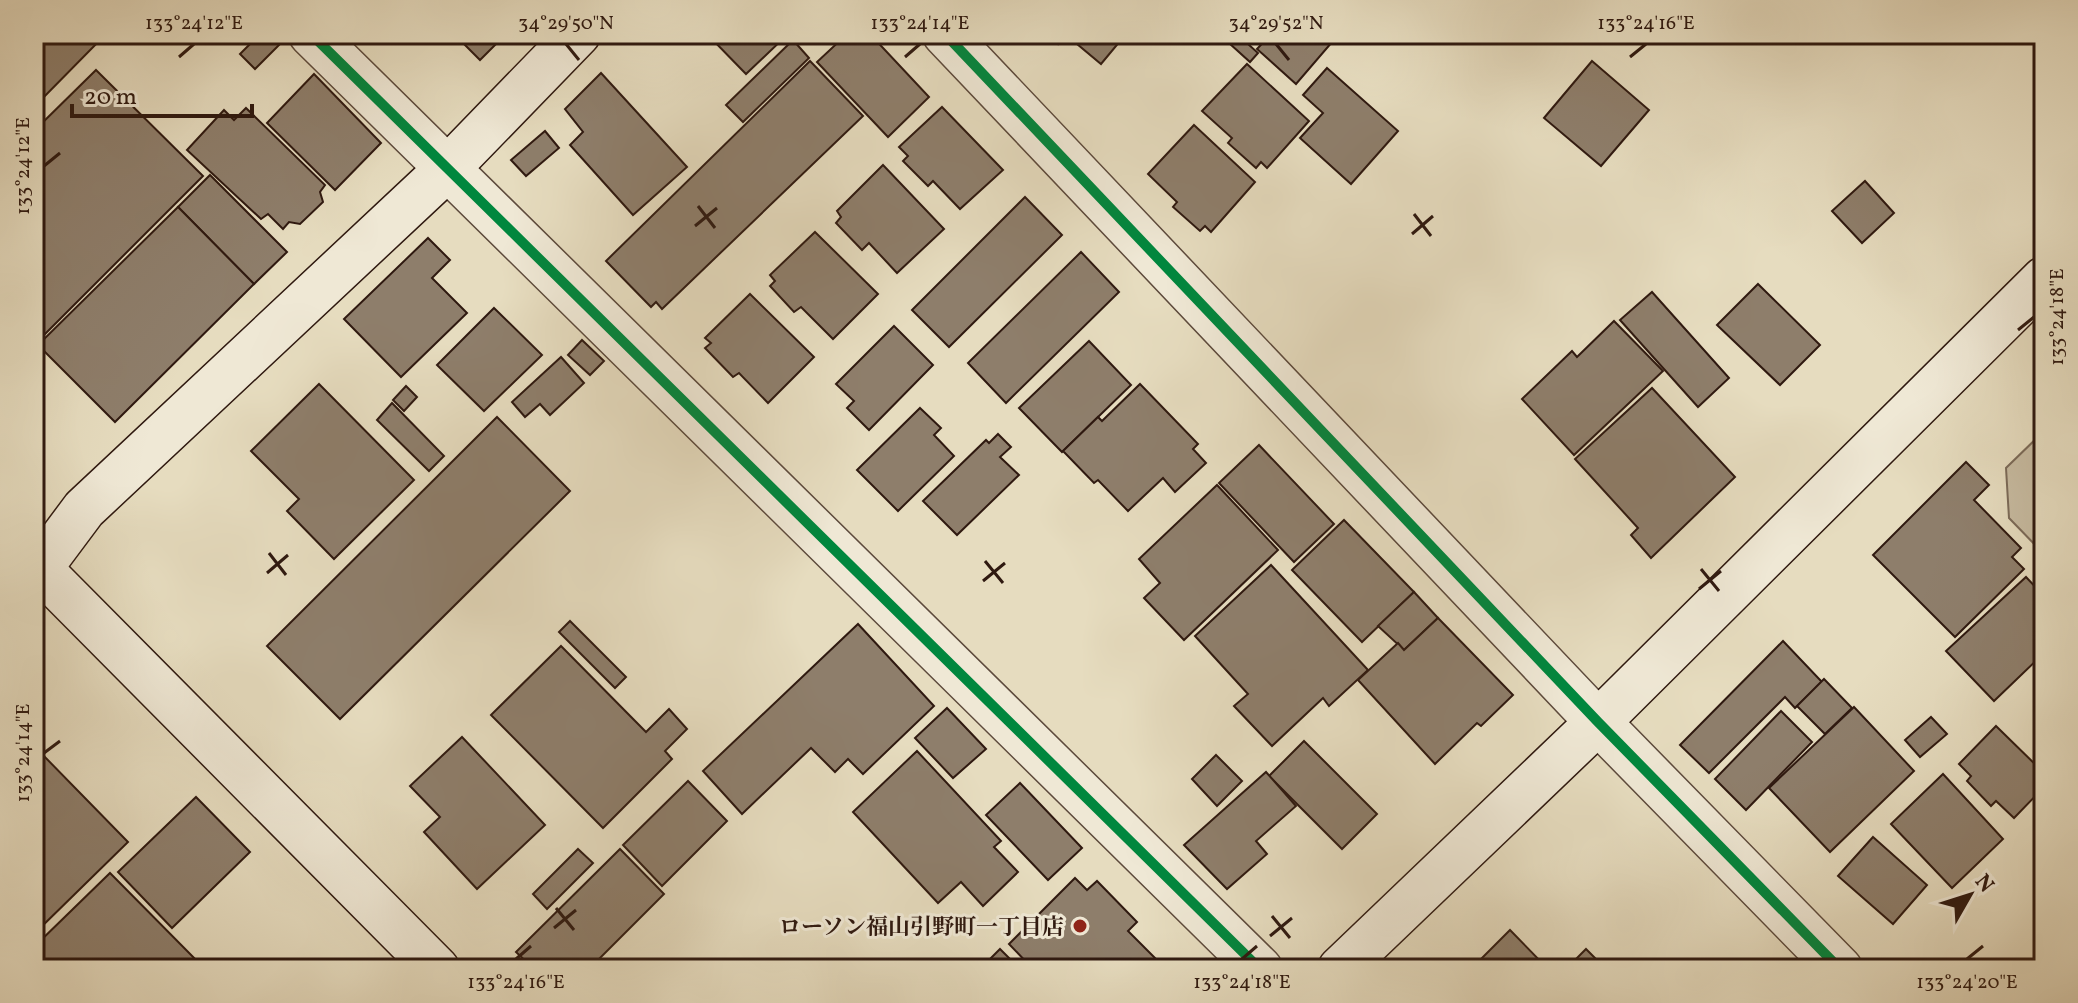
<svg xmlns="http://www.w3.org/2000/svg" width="2078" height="1003" font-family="Vollkorn,'Noto Serif JP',serif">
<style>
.green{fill:#c7bba1;stroke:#7b6a58;stroke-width:2}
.building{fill:#8e7e6b;stroke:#2f1910;stroke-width:2}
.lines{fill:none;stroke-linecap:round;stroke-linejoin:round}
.street-casing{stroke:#5d4a3c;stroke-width:47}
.secondary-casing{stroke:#2f1910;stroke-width:47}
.street{stroke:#efe8d5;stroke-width:44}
.secondary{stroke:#efe8d5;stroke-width:44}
.cycleway-casing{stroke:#efe8d5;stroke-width:15}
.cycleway{stroke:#00873e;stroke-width:10}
.ticks{fill:none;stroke:#2f1910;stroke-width:3}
.poi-dot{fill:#8f2418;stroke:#efe8d5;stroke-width:3}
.labels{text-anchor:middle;stroke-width:6;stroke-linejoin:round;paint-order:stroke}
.poi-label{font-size:22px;font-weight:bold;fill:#2f1910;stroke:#efe8d5;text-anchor:end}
.neatline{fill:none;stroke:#2f1910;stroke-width:3}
.ticks-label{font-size:20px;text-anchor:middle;fill:#2f1910}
</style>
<rect width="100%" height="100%" fill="#e6dcbf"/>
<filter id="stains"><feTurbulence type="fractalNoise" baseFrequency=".0025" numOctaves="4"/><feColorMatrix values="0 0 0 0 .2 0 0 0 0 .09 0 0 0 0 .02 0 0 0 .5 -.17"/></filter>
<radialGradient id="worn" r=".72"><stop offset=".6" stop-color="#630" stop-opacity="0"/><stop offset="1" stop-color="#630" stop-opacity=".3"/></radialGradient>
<polygon class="green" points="2044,431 2044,554 2009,518 2006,468"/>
<g class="building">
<polygon points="34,34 106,34 34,107"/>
<polygon points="260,34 284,34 287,37 255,69 240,54"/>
<polygon points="454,34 506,34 480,60"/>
<polygon points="707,34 788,34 746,74"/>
<polygon points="847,34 870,34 929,97 888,137 817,62"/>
<polygon points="1046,34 1126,34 1101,64 1065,34 1058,44"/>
<polygon points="1219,34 1237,34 1258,53 1250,62"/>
<polygon points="1271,34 1339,34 1296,84 1257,49"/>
<polygon points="793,40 809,58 743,122 726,105"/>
<polygon points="810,61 863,116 662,309 656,302 651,307 606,261"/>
<polygon points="1592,61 1649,110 1601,166 1544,118"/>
<polygon points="1247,64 1309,121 1267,168 1261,162 1256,168 1228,143 1232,138 1202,111"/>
<polygon points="1327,68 1398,131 1351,184 1300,138 1323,113 1303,95"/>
<polygon points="96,70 203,176 34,345 34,131"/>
<polygon points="601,73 687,167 633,215 570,145 583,132 565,109"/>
<polygon points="314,74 381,143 335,190 267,123"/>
<polygon points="942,107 1003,170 960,209 933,181 928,186 903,161 908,156 899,147"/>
<polygon points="246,108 325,185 320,192 323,202 300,224 289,222 283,229 268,214 261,219 187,150 224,110 234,120"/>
<polygon points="1194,125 1255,182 1211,232 1205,226 1200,231 1173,207 1177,202 1148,174"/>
<polygon points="545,131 559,148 526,176 511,160"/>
<polygon points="883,165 944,229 897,273 869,243 862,250 836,223 841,217 837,211"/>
<polygon points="210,175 287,252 254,284 178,207"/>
<polygon points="1865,181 1894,213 1862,243 1832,211"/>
<polygon points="1025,197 1062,235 949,347 912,310"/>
<polygon points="178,207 254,284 115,422 38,345"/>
<polygon points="815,232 878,294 833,339 801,307 794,312 770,286 775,281 770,275"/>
<polygon points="428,238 450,260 432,278 467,313 401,377 344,319"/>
<polygon points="1081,252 1119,292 1006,403 968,363"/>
<polygon points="1758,284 1820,345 1780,385 1717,325"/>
<polygon points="1652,292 1729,378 1698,407 1620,320"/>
<polygon points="750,294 814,357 768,403 739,373 733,377 705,348 711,343 705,338"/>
<polygon points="494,308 542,355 484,411 437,365"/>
<polygon points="1614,321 1663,371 1574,455 1522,399 1572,351 1577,357"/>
<polygon points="894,326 933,365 869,430 847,408 854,401 836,384"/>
<polygon points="582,340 604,361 590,375 568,355"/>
<polygon points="1089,341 1131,385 1062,452 1019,408"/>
<polygon points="561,357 584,383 550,415 540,404 525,417 512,402"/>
<polygon points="319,384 414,480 334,559 287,511 299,499 251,451"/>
<polygon points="1140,384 1198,444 1193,449 1206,463 1175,492 1163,478 1128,511 1098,480 1094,483 1063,451 1098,417 1102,421"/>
<polygon points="406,386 417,397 404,411 393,400"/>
<polygon points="1652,388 1735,477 1651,558 1631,535 1638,528 1575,459"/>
<polygon points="392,403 444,456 429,471 377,420"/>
<polygon points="920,408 941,428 934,435 954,456 898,511 857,470"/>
<polygon points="497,417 570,491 340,719 267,646"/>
<polygon points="998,434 1011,447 1000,457 1019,475 957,535 923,501 986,440 989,443"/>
<polygon points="1259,445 1334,524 1294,562 1219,483"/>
<polygon points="1966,462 1989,485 1974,500 2021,548 2012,557 2024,569 1955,637 1873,555"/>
<polygon points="1217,485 1278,550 1184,640 1144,598 1160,583 1139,559"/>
<polygon points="1344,520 1414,592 1362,642 1292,570"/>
<polygon points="1271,565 1368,670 1329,706 1323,698 1272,746 1234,706 1248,694 1195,636"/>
<polygon points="2026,577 2044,596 2044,662 2040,657 1994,701 1946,651"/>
<polygon points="1414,592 1438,618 1404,650 1378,626"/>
<polygon points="1438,618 1513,695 1481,726 1477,723 1435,764 1358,680 1398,643 1404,650"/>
<polygon points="570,621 626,677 615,688 559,632"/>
<polygon points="858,624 934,706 863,774 848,759 835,772 811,748 742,814 703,771"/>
<polygon points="1783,641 1822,682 1795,708 1785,697 1709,773 1680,745"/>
<polygon points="561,646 646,732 669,709 687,729 665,751 672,759 603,828 491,715"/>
<polygon points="1824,679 1852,708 1825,734 1797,706"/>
<polygon points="1854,707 1914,771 1830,852 1769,788"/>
<polygon points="947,708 986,749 953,778 915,738"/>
<polygon points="1781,711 1812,742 1746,810 1715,779"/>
<polygon points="1931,717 1947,734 1920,757 1905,740"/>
<polygon points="1996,726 2044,773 2044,787 2014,818 1996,801 1991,806 1967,781 1971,776 1959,764"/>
<polygon points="462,737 545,825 477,889 424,832 440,817 410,786"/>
<polygon points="1304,741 1377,814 1342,849 1269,776"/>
<polygon points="917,751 1001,841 994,847 1018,872 983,906 961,882 938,903 853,812"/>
<polygon points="40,752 128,842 34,934 34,757"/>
<polygon points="1216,755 1242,781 1217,806 1192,779"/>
<polygon points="1266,772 1296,806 1256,841 1267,854 1227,889 1184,845"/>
<polygon points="1943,774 2003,839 1952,888 1891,824"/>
<polygon points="688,781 727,821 662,886 623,845"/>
<polygon points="1020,783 1082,848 1048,880 986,815"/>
<polygon points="196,797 250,852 172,928 118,872"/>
<polygon points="1873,837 1927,885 1893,924 1838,876"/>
<polygon points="578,849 593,863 547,909 533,894"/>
<polygon points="620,849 664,894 589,969 534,969 516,952"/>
<polygon points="110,873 205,969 34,969 34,947"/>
<polygon points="1075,878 1087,890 1097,881 1137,922 1128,931 1166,969 1033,969 1009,944"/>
<polygon points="1510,930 1548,969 1471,969"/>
<polygon points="1000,949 1011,960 1001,969 980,969"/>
<polygon points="1586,949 1599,962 1592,969 1578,969 1572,963"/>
</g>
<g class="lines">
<g class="street-casing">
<g id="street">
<polyline points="311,34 1260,969"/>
<polyline points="945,34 1598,722 1840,969"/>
</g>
</g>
<g class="secondary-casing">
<g id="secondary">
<polyline points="34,563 437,969"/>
<polyline points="34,576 84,509 448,168 578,34"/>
<polyline points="1340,969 1598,722 2044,279"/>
</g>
</g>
<use href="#street" class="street"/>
<use href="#secondary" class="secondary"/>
<g class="cycleway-casing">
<g id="cycleway">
<polyline points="311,34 1260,969"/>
<polyline points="945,34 1598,722 1840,969"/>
</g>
</g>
<use href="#cycleway" class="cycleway"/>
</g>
<path class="ticks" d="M566,44L579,60M1276,44L1289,60M179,57L194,44M905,57L920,44M1630,57L1646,44M44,166L60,153M698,206L715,228M1414,214L1431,236M695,226L717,208M1412,234L1433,216M2018,330L2034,317M269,553L286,575M985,561L1003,583M1701,569L1719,591M267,573L288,555M983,581L1005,563M1699,589L1721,571M44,753L60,741M556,908L574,930M1272,916L1290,938M554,928L576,910M1270,936L1292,918M516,959L531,946M1242,959L1257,946M1967,959L1983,946"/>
<circle class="poi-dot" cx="1080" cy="926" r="8"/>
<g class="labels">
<g class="poi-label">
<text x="1064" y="934">ローソン福山引野町一丁目店</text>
</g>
</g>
<rect width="2078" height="1003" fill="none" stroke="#e6dcbf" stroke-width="88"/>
<g transform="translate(1970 895) rotate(51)" stroke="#efe8d5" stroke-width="6" paint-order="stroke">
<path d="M0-6L14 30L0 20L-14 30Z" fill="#2f1910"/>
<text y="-12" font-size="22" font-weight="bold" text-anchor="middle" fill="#2f1910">N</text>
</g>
<path d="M72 104v12h180v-12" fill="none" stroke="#2f1910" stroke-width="4"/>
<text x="84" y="104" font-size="24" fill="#2f1910" stroke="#efe8d5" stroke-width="6" paint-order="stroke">20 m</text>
<rect x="44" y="44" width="1990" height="915" class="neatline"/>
<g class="ticks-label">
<text x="194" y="29">133°24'12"E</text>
<text x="566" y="29">34°29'50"N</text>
<text x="920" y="29">133°24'14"E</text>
<text x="1276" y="29">34°29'52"N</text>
<text x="1646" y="29">133°24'16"E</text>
<text transform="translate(22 166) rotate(-90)" y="7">133°24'12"E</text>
<text transform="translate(2056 317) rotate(-90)" y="7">133°24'18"E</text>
<text transform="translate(22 753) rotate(-90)" y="7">133°24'14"E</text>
<text x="516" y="988">133°24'16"E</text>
<text x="1242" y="988">133°24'18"E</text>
<text x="1967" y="988">133°24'20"E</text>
</g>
<rect width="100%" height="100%" filter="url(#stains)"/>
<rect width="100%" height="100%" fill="url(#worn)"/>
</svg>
